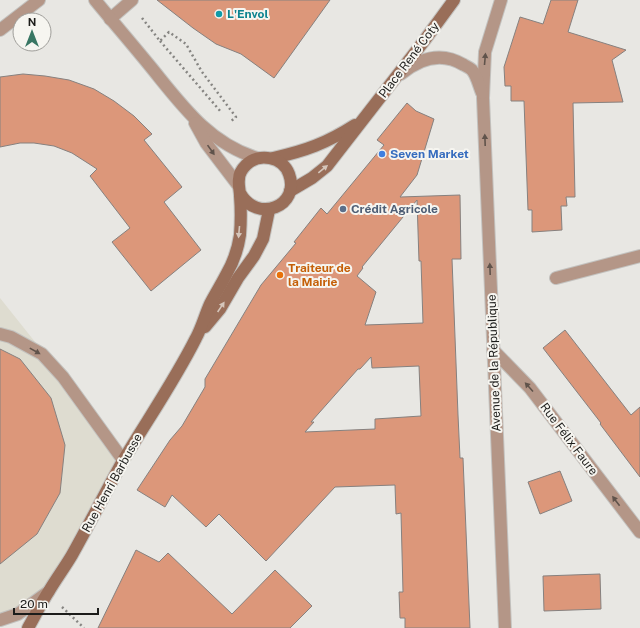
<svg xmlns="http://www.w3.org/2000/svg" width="640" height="628" font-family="'Public Sans',sans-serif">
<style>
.built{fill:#dedcd0}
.building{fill:#dc977a;stroke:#86817f;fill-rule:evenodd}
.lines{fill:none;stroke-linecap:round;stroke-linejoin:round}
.lane-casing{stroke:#c3c2bf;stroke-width:14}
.street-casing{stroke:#c3c2bf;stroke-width:14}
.secondary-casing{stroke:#c3c2bf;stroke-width:14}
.path{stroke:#868582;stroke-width:2.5;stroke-dasharray:2 3;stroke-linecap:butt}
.lane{stroke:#b49687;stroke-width:12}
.street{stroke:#b49687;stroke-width:12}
.secondary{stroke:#996e59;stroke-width:12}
.oneway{fill:#60534b}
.oneway2{fill:#d5c6bb}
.culture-dot{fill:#0f9aa8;stroke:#f6f5f0;stroke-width:1.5}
.shop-dot{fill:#3f7fe0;stroke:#f6f5f0;stroke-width:1.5}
.service-dot{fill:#5c6f8a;stroke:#f6f5f0;stroke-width:1.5}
.food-dot{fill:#e8710a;stroke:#f6f5f0;stroke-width:1.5}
.labels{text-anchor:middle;stroke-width:4;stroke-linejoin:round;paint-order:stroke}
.culture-label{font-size:12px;font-weight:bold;fill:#0d838f;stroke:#f6f5f0;text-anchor:start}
.street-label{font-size:12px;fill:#1c1c1a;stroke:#f6f5f0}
.shop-label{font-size:12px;font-weight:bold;fill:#366cbe;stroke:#f6f5f0;text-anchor:start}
.service-label{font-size:12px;font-weight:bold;fill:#4e5e75;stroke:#f6f5f0;text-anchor:start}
.food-label{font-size:12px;font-weight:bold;fill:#c56008;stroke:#f6f5f0;text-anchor:start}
</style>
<rect width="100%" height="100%" fill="#e8e7e3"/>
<polygon class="built" points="0,298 63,377 123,460 48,592 0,620 0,563 37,534 60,493 65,445 51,398 20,359 0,349"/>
<g class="building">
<polygon points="157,0 330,0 274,78 241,54 216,44 193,28"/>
<polygon points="551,0 578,0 568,32 626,50 612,60 623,102 573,103 575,197 566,197 567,206 561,206 562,230 532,232 532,210 528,210 524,101 511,101 511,86 505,86 504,67 520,17 543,24"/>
<polygon points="23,74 45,76 69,80 94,89 114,101 134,116 152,134 144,140 182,187 164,202 201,250 151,291 112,242 130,228 90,176 97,169 72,153 54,146 34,143 20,143 0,147 0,77"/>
<path d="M407,103L416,111L434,119L417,175L400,197L460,195L461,259H452L458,415L460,458H463L470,628H405V618H400L399,592H403L401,513L396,514L395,485L335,487L266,561L219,514L206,527L172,495L165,507L137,490L170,440L182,426L205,387V379L261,285L296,243L294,242L321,208L327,214L384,145L377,140ZM417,200L419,261H421L423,323L365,325L376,292L357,276L363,268L362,267ZM371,357L372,368L419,366L421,416L375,419V429L305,432L314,422H311L358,369H360Z"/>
<polygon points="565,330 631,415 640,407 640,477 600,424 601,423 543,348"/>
<polygon points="0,349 20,359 51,398 65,445 60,493 37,534 0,564"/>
<polygon points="560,471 572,501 540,514 528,482"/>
<polygon points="136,550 159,562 168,553 232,614 275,570 312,606 290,628 98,628"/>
<polygon points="600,574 601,609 544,611 543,576"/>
</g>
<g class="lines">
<g class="lane-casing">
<g id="lane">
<polyline points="110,19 132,0"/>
<polyline points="556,278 640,256"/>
<polyline points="0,334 11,337 42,354 63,377 123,460"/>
</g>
</g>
<g class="street-casing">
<g id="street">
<path d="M95,0C113,22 132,44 150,66C181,104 208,143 257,158"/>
<polyline points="501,0 485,52 483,98 505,628"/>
<polyline points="0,30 39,0"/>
<path d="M401,74C420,58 441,51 464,65C466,66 470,68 472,70C477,76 479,86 482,93"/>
<polyline points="195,123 206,143 238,185"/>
<polyline points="493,350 530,388 640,532"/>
<polyline points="0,620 18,614 48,592"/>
</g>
</g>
<g class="secondary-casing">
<g id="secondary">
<path d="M273,158C305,151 327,143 355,125"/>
<polyline points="290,191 312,178 327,166 424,41 454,0"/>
<polyline points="205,327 220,309 238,278 254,256 263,239 269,210"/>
<path d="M28,628C35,616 41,603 49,591C56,579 65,567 72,555C90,523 106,491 124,459C148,419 175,380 196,338C202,327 205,315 210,304C215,294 221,285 226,275C233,263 238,249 240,235C241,222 241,208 240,196C240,190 238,185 239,179C239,174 242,169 246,165C259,152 283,157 289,174C301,206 257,224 240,193"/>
</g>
</g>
<g class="path">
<polyline points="142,18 160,41 169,32 186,44 202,72 236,117 230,122"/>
<polyline points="160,41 221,112"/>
<polyline points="62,607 84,628"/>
</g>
<use href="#lane" class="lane"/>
<use href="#street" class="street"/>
<use href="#secondary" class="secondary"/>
</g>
<defs><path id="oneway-solid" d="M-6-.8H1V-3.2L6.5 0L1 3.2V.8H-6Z"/></defs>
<g class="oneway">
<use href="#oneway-solid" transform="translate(485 59) rotate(-85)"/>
<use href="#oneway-solid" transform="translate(485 140) rotate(-92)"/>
<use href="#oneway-solid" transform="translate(211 150) rotate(55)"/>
<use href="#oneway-solid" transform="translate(490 269) rotate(-92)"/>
<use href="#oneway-solid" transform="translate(35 351) rotate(29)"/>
<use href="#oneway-solid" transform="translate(529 387) rotate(-132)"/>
<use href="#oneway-solid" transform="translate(616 501) rotate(-127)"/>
</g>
<g class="oneway2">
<use href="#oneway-solid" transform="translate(323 169) rotate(-39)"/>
<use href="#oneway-solid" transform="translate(239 232) rotate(95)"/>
<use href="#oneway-solid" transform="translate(221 307) rotate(-56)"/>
</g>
<circle class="culture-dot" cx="219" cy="14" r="4"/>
<circle class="shop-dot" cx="382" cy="154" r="4"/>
<circle class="service-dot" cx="343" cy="209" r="4"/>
<circle class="food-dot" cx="280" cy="275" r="4"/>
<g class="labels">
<g class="culture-label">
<text x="227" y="18">L'Envol</text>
</g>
<g class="street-label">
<text transform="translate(409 60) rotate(-53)" y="4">Place René Coty</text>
<text transform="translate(494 363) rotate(-92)" y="4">Avenue de la République</text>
<text transform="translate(569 439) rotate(53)" y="4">Rue Félix Faure</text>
<text transform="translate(112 483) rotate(-61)" y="4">Rue Henri Barbusse</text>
</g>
<g class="shop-label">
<text x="390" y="158">Seven Market</text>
</g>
<g class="service-label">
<text x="351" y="213">Crédit Agricole</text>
</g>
<g class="food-label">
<text x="288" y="272">Traiteur de<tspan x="288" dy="14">la Mairie</tspan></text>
</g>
</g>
<g transform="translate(32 32)"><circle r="19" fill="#f6f5f0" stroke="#9f9e9a"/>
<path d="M0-3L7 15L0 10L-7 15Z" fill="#387663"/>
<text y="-6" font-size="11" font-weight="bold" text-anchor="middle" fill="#1c1c1a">N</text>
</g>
<path d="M14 608v6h84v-6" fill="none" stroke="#1c1c1a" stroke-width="2"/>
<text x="20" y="608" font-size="12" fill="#1c1c1a" stroke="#f6f5f0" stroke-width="3" paint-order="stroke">20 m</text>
</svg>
